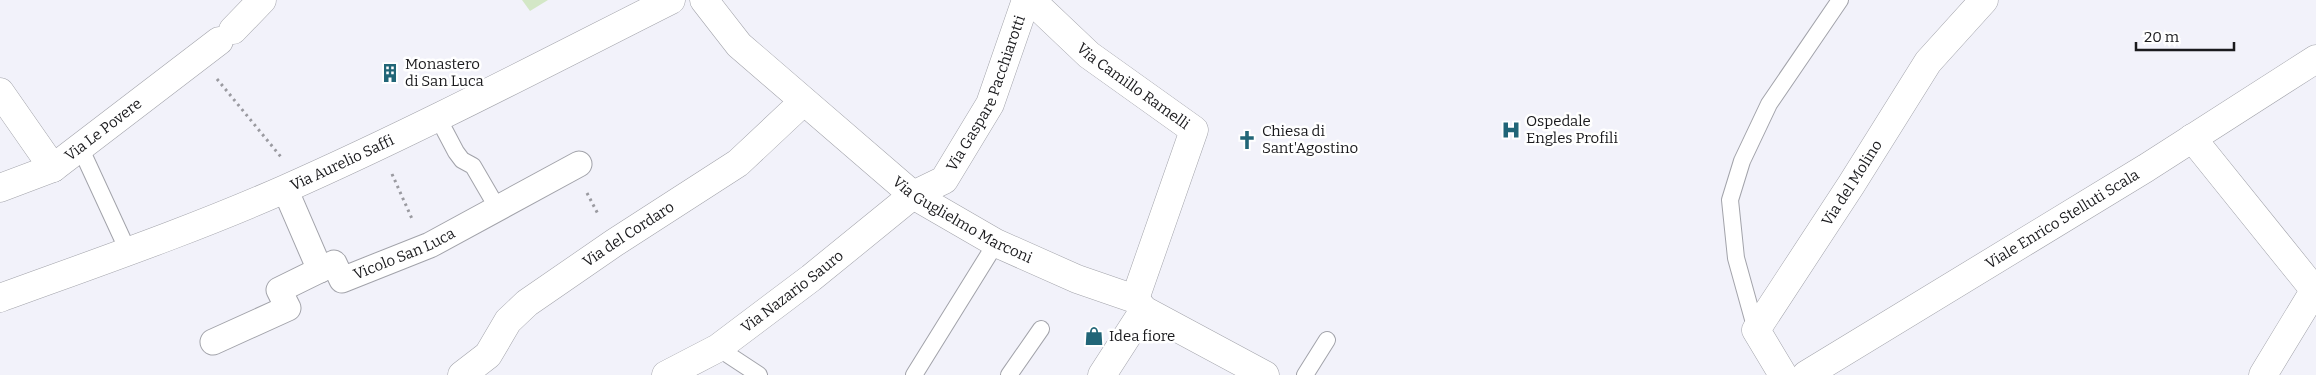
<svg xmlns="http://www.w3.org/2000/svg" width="2316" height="375" font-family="Bitter,serif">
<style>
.green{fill:#d3e7c6}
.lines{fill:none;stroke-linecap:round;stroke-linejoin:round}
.service-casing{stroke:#a2a3aa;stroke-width:18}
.pedestrian-casing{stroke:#a2a3aa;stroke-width:27}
.minor-casing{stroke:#a2a3aa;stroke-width:29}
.tertiary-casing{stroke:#a2a3aa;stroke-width:29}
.path{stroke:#9a9aa0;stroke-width:3;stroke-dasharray:2.5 4;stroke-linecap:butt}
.service{stroke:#fff;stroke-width:16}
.pedestrian{stroke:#fff;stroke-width:25}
.minor{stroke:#fff;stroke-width:28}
.tertiary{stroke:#fff;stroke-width:28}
.labels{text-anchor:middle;stroke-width:5;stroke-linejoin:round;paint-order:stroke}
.poi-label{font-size:15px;fill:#1a1a1d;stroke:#fff;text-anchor:start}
.street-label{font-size:15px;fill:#1a1a1d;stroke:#fff}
</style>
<rect width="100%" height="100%" fill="#f2f2fa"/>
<polygon class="green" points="522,0 548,0 530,11"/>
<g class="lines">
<g class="service-casing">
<g id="service">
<polyline points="437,116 456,152 462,160 473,166 498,209"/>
<polyline points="80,147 128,251"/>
<polyline points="1756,330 1736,258 1730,200 1742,161 1769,104 1840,0"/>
<polyline points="718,348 759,375"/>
<polyline points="914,375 996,243"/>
<polyline points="1009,375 1041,329"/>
<polyline points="1305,375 1327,340"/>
</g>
</g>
<g class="pedestrian-casing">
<g id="pedestrian">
<polyline points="285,189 320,270"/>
<path id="s1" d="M213,342L288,308L279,290L334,263L342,280L430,245L579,164"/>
</g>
</g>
<g class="minor-casing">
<g id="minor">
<path id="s2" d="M704,0L739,45L913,195L996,243L1077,279L1135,299L1144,310L1265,375"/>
<path id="s3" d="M1031,0L1089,55L1194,130L1135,299"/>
<polyline points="233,30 262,0"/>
<polyline points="0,92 53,168"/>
<polyline points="2192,138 2316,292"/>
<path id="s4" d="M0,188L53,168L219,41"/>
<path id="s5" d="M0,298C96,263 192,230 285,189C416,131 544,64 671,0"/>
<path id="s6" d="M462,375L488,355L508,321L527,303L614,243L738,163L803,102"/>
<path id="s7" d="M666,375L718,348L811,278L913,195L944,180L990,104L1026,0"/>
<polyline points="1102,375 1144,310"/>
<path id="s8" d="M1783,375L1756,330L1851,185L1928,62L1984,0"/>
<polyline points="2263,375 2314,291"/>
</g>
</g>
<g class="tertiary-casing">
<g id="tertiary">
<path id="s9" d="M1806,375L2146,168L2316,59"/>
</g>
</g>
<g class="path">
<polyline points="217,79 281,157"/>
<polyline points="392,174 413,221"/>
<polyline points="587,193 599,216"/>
</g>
<use href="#service" class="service"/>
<use href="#pedestrian" class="pedestrian"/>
<use href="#minor" class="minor"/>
<use href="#tertiary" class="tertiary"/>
</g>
<defs>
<g id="building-bare" transform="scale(1.5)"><path d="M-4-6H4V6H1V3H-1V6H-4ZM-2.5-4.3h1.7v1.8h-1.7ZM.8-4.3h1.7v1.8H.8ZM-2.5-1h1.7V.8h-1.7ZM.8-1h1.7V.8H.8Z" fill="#216577" stroke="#fff" stroke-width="2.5" paint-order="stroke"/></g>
<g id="hospital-bare" transform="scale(1.5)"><path d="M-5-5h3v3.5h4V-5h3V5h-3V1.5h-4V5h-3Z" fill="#216577" stroke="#fff" stroke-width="2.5" paint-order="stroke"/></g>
<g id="church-bare" transform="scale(1.5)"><path d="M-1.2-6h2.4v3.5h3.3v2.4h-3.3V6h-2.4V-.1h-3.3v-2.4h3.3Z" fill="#216577" stroke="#fff" stroke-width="2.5" paint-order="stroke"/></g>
<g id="shop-bare" transform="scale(1.5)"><path d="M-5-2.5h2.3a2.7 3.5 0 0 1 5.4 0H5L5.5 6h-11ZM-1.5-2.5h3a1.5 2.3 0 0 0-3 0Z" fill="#216577" stroke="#fff" stroke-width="2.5" paint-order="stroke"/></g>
</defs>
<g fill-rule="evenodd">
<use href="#building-bare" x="390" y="73"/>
<use href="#hospital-bare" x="1511" y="130"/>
<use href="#church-bare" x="1247" y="140"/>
<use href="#shop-bare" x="1094" y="336"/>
</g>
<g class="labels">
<g class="poi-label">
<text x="405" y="69">Monastero<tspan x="405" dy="17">di San Luca</tspan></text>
<text x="1526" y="126">Ospedale<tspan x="1526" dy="17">Engles Profili</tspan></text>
<text x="1262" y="136">Chiesa di<tspan x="1262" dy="17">Sant'Agostino</tspan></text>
<text x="1109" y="341">Idea fiore</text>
</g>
<g class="street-label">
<text dy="5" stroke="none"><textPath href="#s3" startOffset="134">Via Camillo Ramelli</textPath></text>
<text dy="5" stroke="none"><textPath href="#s7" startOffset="438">Via Gaspare Pacchiarotti</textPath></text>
<text dy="5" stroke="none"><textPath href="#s4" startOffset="120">Via Le Povere</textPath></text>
<text dy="5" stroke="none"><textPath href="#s5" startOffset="368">Via Aurelio Saffi</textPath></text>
<text dy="5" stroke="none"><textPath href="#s8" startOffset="228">Via del Molino</textPath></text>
<text dy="5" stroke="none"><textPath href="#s2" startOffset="342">Via Guglielmo Marconi</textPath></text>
<text dy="5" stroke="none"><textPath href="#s9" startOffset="300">Viale Enrico Stelluti Scala</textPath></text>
<text dy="5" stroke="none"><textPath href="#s6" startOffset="221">Via del Cordaro</textPath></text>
<text dy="5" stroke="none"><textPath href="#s1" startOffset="250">Vicolo San Luca</textPath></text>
<text dy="5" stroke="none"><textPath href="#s7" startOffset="152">Via Nazario Sauro</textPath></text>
</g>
</g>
<path d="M2136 42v8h98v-8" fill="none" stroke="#1a1a1d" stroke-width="2.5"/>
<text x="2144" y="42" font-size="15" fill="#1a1a1d" stroke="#ffffff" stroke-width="4" paint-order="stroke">20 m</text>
</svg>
